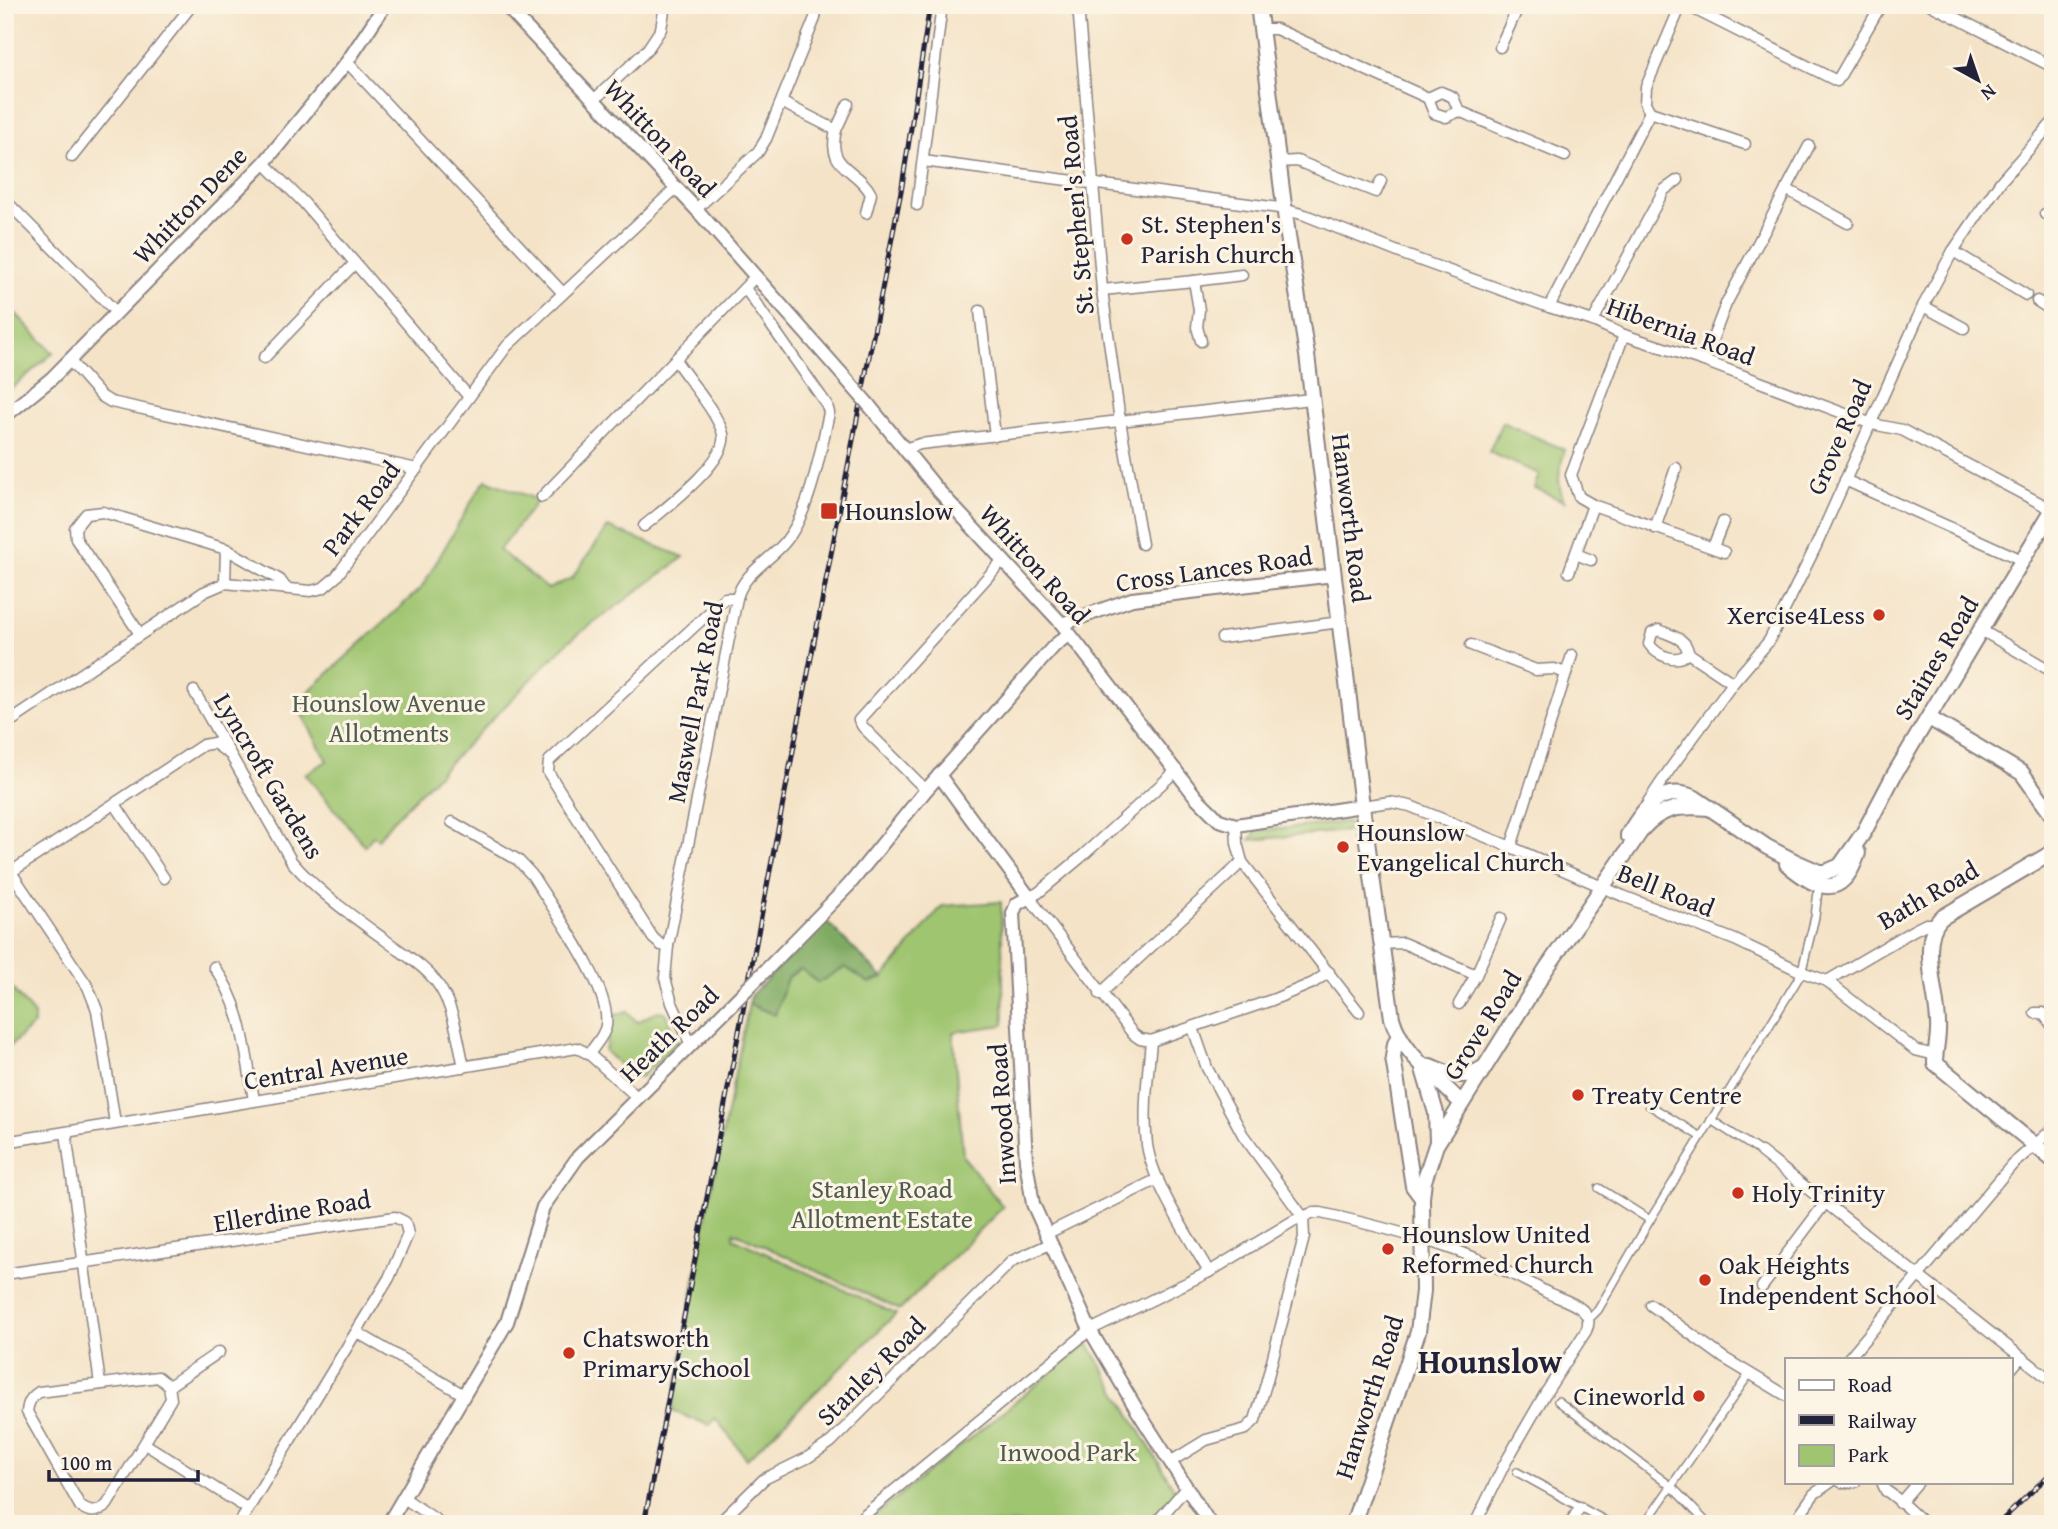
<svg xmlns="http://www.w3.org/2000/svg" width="2058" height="1529" font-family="'Gentium Book Plus',serif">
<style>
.green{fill:#9fc570;stroke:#607456;stroke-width:2}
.forest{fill:#7faa62;stroke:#50664e;stroke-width:2}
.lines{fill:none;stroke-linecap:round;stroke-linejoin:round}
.pedestrian-casing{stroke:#8b8281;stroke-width:10}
.minor-casing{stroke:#8b8281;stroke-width:13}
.tertiary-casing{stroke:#8b8281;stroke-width:16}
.secondary-casing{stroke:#8b8281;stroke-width:16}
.primary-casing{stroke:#8b8281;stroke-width:18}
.pedestrian{stroke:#fff;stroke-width:7}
.minor{stroke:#fff;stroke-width:10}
.tertiary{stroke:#fff;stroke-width:12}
.secondary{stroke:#fff;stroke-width:12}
.primary{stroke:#fff;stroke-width:14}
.rail-casing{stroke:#22223b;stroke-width:5}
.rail{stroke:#fcf5e5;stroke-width:2.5;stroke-dasharray:8;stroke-linecap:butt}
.tertiary-bridge-casing{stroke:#8b8281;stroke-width:16;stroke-linecap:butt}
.secondary-bridge-casing{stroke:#8b8281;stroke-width:16;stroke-linecap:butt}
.tertiary-bridge{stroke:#fff;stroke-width:12}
.secondary-bridge{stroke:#fff;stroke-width:12}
.poi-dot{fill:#c8321e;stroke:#fcf5e5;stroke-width:2.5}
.labels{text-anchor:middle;stroke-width:6;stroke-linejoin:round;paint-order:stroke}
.street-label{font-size:26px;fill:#22223b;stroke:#fcf5e5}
.poi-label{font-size:26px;fill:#22223b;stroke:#fcf5e5;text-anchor:start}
.park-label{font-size:26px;fill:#4e5b4e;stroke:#fcf5e5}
.district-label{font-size:33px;font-weight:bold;fill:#22223b;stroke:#fcf5e5}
</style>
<rect width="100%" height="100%" fill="#fcf5e5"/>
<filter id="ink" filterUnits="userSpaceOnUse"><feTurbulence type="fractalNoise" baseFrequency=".0143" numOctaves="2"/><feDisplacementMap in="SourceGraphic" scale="14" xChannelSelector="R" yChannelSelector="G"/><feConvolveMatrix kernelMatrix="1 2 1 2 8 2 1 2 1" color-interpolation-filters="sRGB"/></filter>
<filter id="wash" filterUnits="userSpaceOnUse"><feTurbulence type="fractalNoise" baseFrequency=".00686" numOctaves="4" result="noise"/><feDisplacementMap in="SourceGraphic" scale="28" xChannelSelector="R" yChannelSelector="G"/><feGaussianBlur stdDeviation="1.57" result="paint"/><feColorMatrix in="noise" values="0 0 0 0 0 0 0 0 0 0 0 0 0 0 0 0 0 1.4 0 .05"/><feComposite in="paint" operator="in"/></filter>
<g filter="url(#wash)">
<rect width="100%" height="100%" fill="#f4e3c7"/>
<g class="green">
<polygon points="5,302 53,353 5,394"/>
<path d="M1502,422L1565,450C1559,469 1556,482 1564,501L1534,488L1539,474L1489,452Z"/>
<polygon points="486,480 538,500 499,550 548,589 572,578 608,527 684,557 569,641 392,821 378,839 373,836 365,846 305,774 327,761 296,703 422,587 477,492"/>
<polygon points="1348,822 1356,826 1357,830 1250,840 1257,831"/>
<polygon points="1001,902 1004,1025 953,1032 963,1156 1003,1207 900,1310 734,1232 733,1238 896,1314 747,1459 715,1418 709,1425 672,1411 707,1211 749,1004 775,1015 787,978 801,969 845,967 869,983 883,978 942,906"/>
<polygon points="5,980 34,1015 34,1024 5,1051"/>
<polygon points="627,1011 637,1022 658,1011 665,1012 678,1042 641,1077 630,1075 605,1051 611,1017"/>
<polygon points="1088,1343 1176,1492 1148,1524 864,1524"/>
</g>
<polygon class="forest" points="826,921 883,978 869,983 845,967 818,983 801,969 787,978 775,1015 749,1004 751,995"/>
</g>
<g filter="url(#ink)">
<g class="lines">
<g class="pedestrian-casing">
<g id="pedestrian">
<polyline points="1649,1105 1701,1137"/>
<polyline points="1711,1120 1761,1152"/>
<polyline points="1599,1188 1650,1220"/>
<polyline points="1592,1316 1598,1310 1650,1220 1801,974 1815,917 1818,891"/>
<polyline points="1558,1401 1672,1487 1708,1524"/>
<polyline points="1517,1472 1611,1524"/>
<polyline points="1643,1524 1647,1521 1750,1373"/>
</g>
</g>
<g class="minor-casing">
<g id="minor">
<polyline points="1078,5 1102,290 1120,421 1142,544"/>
<polyline points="1686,5 1837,81 1881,5"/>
<polyline points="1931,5 2053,67"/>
<polyline points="1261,29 1276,29 1428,98"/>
<polyline points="1500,47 1519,5"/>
<polyline points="347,62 563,293"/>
<polygon points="1441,92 1453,97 1459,111 1446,117 1434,113 1428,98"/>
<polyline points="594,100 647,50 661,29 665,5"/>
<polyline points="783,103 836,130 848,104"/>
<polyline points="1459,111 1565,156"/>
<polyline points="1650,112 1745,144"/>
<path d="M836,130C826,170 857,167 871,194L866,213"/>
<polyline points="72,157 192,5"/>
<polyline points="923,161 1279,208 1305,215 1408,256 1549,307 1593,321 1624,335 1704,361 1872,424 1902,430 2053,510"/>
<polyline points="1278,162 1297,161 1376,192 1381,181"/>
<polyline points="264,163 304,203 469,397"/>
<polyline points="1786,189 1848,223"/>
<polyline points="5,200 116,312"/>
<polyline points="917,205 942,5"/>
<polyline points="696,209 758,152 766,139 815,18 817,5"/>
<polyline points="2045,214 2053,217"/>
<polyline points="1953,251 2026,295"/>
<polyline points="1194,281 1242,275"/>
<polyline points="1102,290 1194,281 1199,310 1197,327 1201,341"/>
<polyline points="2037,301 2053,311"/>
<polyline points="1923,306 1964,328"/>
<polyline points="1549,307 1650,112 1645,103 1646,87 1681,5"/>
<polyline points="980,311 995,436"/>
<polyline points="1593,321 1664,190 1678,180"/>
<polyline points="1624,335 1571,475 1579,497 1593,505 1724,552"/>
<polyline points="264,358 355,263"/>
<polyline points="69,360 101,396 111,402 417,469"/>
<polyline points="1704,361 1726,304 1809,146"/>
<polyline points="904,449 920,444 1311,399"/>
<polyline points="1845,480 2022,560"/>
<polyline points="542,497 755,277"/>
<path d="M644,526C663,510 729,461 723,434C718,414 689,380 676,361"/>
<polyline points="1655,528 1676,468"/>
<polyline points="1713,547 1723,522"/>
<polyline points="226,549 280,580 285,587"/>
<polyline points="1576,554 1591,560"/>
<polyline points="1569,572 1593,505"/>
<polyline points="1981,630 2053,672"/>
<polyline points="140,634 76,539 75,528 86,514 103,512 226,549 225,583"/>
<polyline points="1222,638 1340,622"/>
<polyline points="1471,645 1536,670 1554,669 1566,673"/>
<path d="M1688,653C1687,638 1671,636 1659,630L1652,633L1649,644C1657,656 1677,664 1688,653L1733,683"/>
<path d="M194,691L292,862C319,893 351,915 384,939C403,954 428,967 441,989C455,1013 458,1040 464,1067"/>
<polyline points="5,725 204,592 225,583 311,591 323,588 336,577 507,346 676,188"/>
<polyline points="1177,770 1080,858 1038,893 1029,897 1133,1034 1140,1039 1151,1041 1272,1000 1313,983 1329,972"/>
<polyline points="926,790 863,727 859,720 1002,561"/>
<polyline points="1648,802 1670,769 1733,683 1769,641 1816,546 1923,306 1953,251 2001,181 2053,122"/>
<polyline points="115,804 164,878"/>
<polyline points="1362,806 1390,802 1410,806 1511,847 1623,896 1735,940 1802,972 1827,981 1915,1050 1935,1055"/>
<path d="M452,822L518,860L532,875C552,908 612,988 606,1026C604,1036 595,1045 589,1054"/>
<polyline points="1236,825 1237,843 1242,862 1359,1012"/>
<polyline points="1511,847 1572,655"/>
<polyline points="5,863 88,987 97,1010 115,1123"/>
<polyline points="11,872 203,745 214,743 228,753"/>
<polyline points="1380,944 1403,943 1476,975 1459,1004"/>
<polyline points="668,946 661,945 653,938 548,772 549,761 725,598 737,598"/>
<path d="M214,967C243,1004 246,1056 254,1100"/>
<polyline points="1476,975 1501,918"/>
<polyline points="1827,981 1914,930 1926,924 1935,924"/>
<polyline points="1100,994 1242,862"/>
<polyline points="2035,1013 2043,1013 2053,1027"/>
<path d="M1151,1041C1148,1075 1143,1110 1147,1145C1153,1184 1189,1237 1209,1272"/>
<path d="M691,1045L672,1003L665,978L668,946L737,598C744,572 770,561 786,541C810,512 821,449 829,413L827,405L745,288"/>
<polyline points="66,1133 100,1384"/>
<polyline points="5,1142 577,1048 589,1054 637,1097"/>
<polyline points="1761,1152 2053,1382"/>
<polyline points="1046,1234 1158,1179"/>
<polyline points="5,1274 395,1217 405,1222 408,1234 389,1278 239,1524"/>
<polyline points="1762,1287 1826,1202"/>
<polyline points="1651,1305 1724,1358 1787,1396"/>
<polyline points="358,1333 464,1395"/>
<polyline points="1848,1359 2012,1165 2053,1129"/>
<polyline points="2011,1369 2021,1357"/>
<path d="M169,1386L171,1399L107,1505C98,1513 90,1514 80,1506L27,1412C28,1402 31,1397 39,1392L158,1377L169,1386L219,1352"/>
<polyline points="145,1444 248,1509"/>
<polyline points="1170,1462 1206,1440 1246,1429 1255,1420 1266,1384 1304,1237 1303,1217 1243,1135 1207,1068 1193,1028"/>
<polyline points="1841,1482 1855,1482"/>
<path d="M1882,1482L1886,1491C1895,1495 1915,1516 1925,1524"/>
<polyline points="404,1498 442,1524"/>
<polyline points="1900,1503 1918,1482"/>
<polyline points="718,1524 764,1479 807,1458 831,1442 1012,1261 1050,1244"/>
<path d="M853,1524L1090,1330L1209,1272L1293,1221L1312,1213H1321C1401,1231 1475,1251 1546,1292C1561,1300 1598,1307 1586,1331L1545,1394L1504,1465L1475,1524"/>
<polyline points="1155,1524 1186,1488"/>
<polyline points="1570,1524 1580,1507"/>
<polyline points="1793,1524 1814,1494 1831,1482"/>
</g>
</g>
<g class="tertiary-casing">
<g id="tertiary">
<polyline points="5,416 51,379 264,163 347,62 385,5"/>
<polyline points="1062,624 1132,599 1334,575"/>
<polyline points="939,775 1029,897 1017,904 1013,913 1026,1161 1033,1204 1090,1330 1137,1410 1210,1524"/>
<polyline points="767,969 849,885 926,790 1054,646 1069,634"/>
<polyline points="388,1524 507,1322 543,1207 578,1157 727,1009"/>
</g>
</g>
<g class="secondary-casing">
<g id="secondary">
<polyline points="505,5 696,209 841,373"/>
<polyline points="868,404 937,489 1062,624 1196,797 1219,820 1236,825 1362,806"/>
</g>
</g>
<g class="primary-casing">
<g id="primary">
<path d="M1258,5L1288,236L1307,355L1362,806L1392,1018C1402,1054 1437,1077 1461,1103"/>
<polyline points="1929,718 2022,773 2053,816"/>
<path d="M1628,835C1643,809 1661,783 1695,798L1767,847L1796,862L1819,872H1826L1840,866L1864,832L1895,773L2053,509"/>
<path d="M2053,852L1941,918C1918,941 1938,994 1938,1024C1939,1037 1935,1050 1935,1063L2053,1160"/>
<path d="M1787,864C1818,890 1842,901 1858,853"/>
<polyline points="1398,1037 1395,1044 1393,1057 1413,1186 1422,1198"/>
<path d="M1430,1066C1449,1075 1464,1080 1483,1068"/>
<polyline points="1423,1069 1436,1113 1437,1141"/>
<path d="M1353,1524L1418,1332L1423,1291L1422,1198L1424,1181L1436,1145L1546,969L1643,828C1663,806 1682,806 1710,808"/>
</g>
</g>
<use href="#pedestrian" class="pedestrian"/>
<use href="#minor" class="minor"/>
<use href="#tertiary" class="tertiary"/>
<use href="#secondary" class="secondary"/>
<use href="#primary" class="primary"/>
<g class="rail-casing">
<g id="rail">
<polyline points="644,1524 902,186 930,5"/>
<polyline points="1998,1524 2053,1471"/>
</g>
</g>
<use href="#rail" class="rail"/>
<g class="tertiary-bridge-casing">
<polyline id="tertiary-bridge" points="727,1009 767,969"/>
</g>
<g class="secondary-bridge-casing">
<polyline id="secondary-bridge" points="841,373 868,404"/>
</g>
<use href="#tertiary-bridge" class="tertiary-bridge"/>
<use href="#secondary-bridge" class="secondary-bridge"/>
</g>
</g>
<g class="poi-dot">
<circle cx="1127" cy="239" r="7"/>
<rect x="820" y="502" width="18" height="18" rx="3.5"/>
<circle cx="1879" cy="615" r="7"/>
<circle cx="1343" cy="847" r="7"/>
<circle cx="1578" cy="1095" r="7"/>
<circle cx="1738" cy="1193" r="7"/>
<circle cx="1388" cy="1249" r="7"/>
<circle cx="1705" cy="1280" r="7"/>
<circle cx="569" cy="1353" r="7"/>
<circle cx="1699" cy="1396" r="7"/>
</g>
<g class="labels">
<g class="street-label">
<text transform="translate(660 138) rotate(47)" y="9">Whitton Road</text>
<text transform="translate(190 205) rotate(-46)" y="9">Whitton Dene</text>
<text transform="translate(1076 215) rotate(-95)" y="9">St. Stephen's Road</text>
<text transform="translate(1681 331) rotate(20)" y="9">Hibernia Road</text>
<text transform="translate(1839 437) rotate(-66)" y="9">Grove Road</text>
<text transform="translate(361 508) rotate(-53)" y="9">Park Road</text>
<text transform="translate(1351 518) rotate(83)" y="9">Hanworth Road</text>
<text transform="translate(1035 564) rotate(48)" y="9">Whitton Road</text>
<text transform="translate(1214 569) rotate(-8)" y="9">Cross Lances Road</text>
<text transform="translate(1936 658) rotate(-59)" y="9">Staines Road</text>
<text transform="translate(695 702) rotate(-79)" y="9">Maswell Park Road</text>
<text transform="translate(269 776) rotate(59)" y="9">Lyncroft Gardens</text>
<text transform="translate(1666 890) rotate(22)" y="9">Bell Road</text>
<text transform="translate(1928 895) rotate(-30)" y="9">Bath Road</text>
<text transform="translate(1482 1025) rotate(-58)" y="9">Grove Road</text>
<text transform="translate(669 1034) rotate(-44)" y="9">Heath Road</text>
<text transform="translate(326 1068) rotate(-9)" y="9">Central Avenue</text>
<text transform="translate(1002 1114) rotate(-94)" y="9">Inwood Road</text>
<text transform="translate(292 1211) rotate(-9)" y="9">Ellerdine Road</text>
<text transform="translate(871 1371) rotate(-45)" y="9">Stanley Road</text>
<text transform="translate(1369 1397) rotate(-72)" y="9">Hanworth Road</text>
</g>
<g class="poi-label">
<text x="1141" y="233">St. Stephen's<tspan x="1141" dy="30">Parish Church</tspan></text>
<text x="845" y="520">Hounslow</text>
<text x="1865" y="624" text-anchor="end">Xercise4Less</text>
<text x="1357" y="841">Hounslow<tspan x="1357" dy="30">Evangelical Church</tspan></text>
<text x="1592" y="1104">Treaty Centre</text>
<text x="1752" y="1202">Holy Trinity</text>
<text x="1402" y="1243">Hounslow United<tspan x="1402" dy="30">Reformed Church</tspan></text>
<text x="1719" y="1274">Oak Heights<tspan x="1719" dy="30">Independent School</tspan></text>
<text x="583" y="1347">Chatsworth<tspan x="583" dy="30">Primary School</tspan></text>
<text x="1685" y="1405" text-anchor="end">Cineworld</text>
</g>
<g class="park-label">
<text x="389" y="712">Hounslow Avenue<tspan x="389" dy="30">Allotments</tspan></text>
<text x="882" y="1198">Stanley Road<tspan x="882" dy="30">Allotment Estate</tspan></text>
<text x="1068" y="1461">Inwood Park</text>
</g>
<g class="district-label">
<text x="1490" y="1373">Hounslow</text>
</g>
</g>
<rect width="2058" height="1529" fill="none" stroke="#fcf5e5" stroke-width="28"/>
<rect x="1785" y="1358" width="228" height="126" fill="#fcf5e5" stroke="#a5a1a1" stroke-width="2"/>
<rect x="1799" y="1380" width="35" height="10" fill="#ffffff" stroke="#a5a1a1" stroke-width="2"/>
<text x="1848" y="1392" font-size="21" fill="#22223b">Road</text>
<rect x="1799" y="1415" width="35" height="10" fill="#22223b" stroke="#a5a1a1" stroke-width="2"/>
<text x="1848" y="1428" font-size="21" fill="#22223b">Railway</text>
<rect x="1799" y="1445" width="35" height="21" fill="#9fc570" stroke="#a5a1a1" stroke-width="2"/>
<text x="1848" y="1462" font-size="21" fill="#22223b">Park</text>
<g transform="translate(1978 80) rotate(140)" stroke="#fcf5e5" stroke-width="5" paint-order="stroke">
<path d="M0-5L12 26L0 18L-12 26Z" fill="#22223b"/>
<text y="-10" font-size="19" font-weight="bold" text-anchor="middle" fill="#22223b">N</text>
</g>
<path d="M49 1470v10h149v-10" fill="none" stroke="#22223b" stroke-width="3.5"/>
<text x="60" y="1470" font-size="21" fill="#22223b" stroke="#fcf5e5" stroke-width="5" paint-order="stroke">100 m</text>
</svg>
